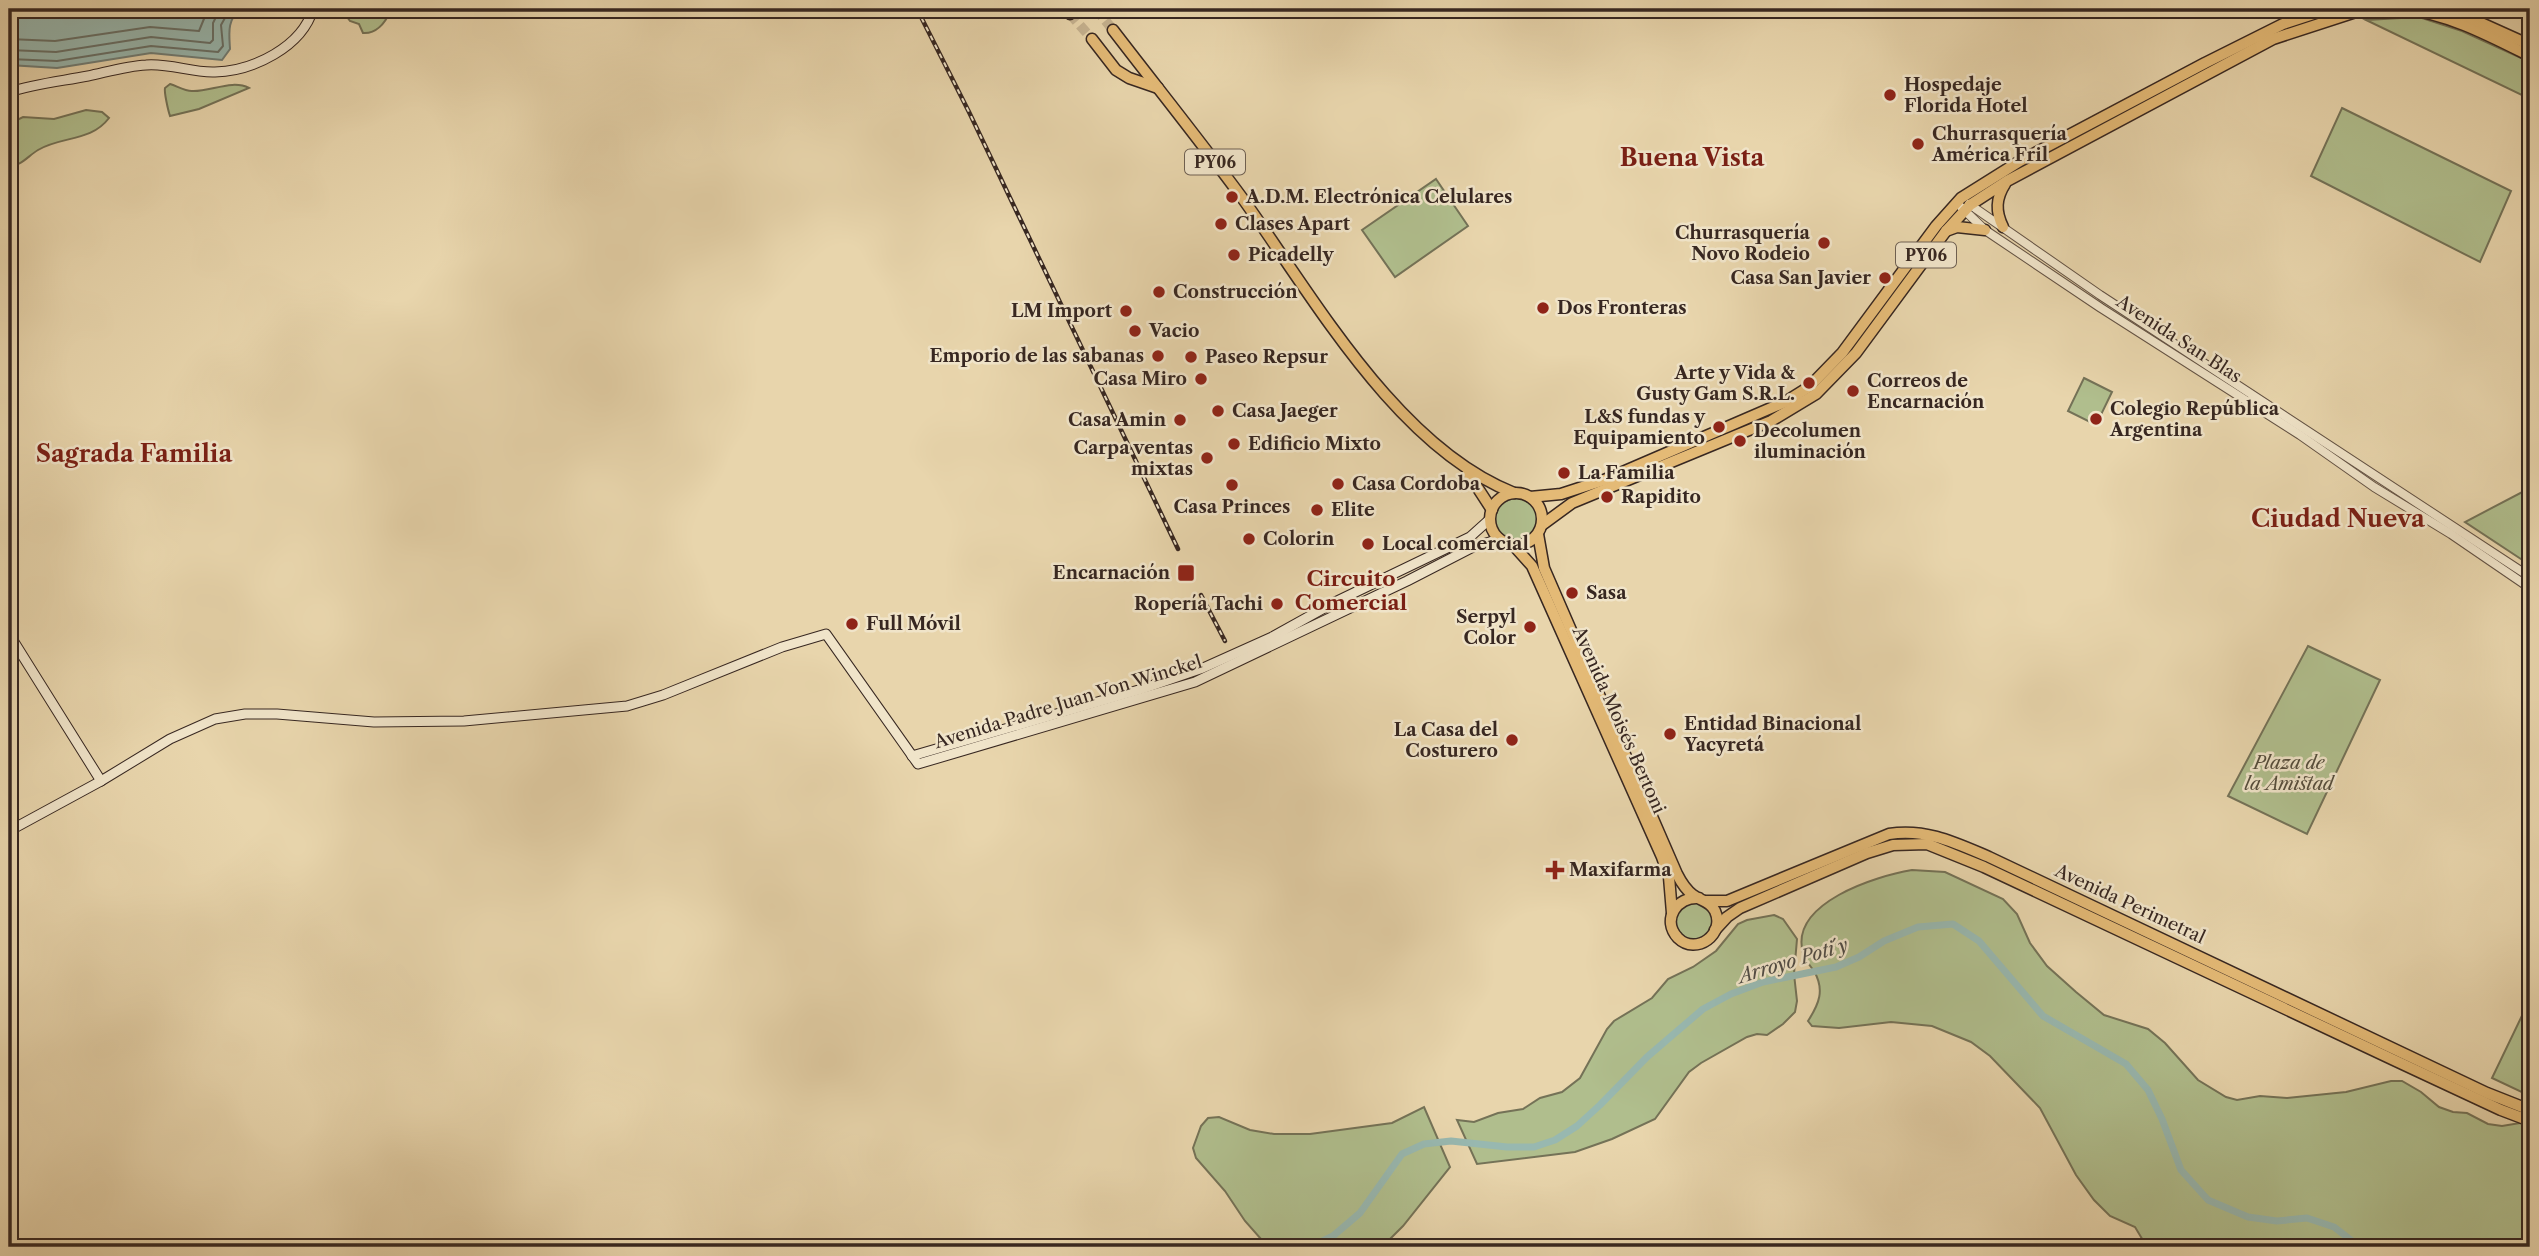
<svg xmlns="http://www.w3.org/2000/svg" width="2539" height="1256" font-family="'Libre Caslon Text',serif">
<style>
.green{fill:#b0be8d;stroke:#747257;stroke-width:2}
.water{fill:#98b8b0;stroke:#717e77;stroke-width:2}
.lines{fill:none;stroke-linecap:round;stroke-linejoin:round}
.shore{stroke:#687068;stroke-width:2}
.canal{stroke:#98b8b0;stroke-width:7}
.trunk-tunnel{stroke:#c5b290;stroke-width:10;stroke-dasharray:10 5;stroke-linecap:butt}
.tertiary-casing{stroke:#635244;stroke-width:10}
.secondary-casing{stroke:#372721;stroke-width:11}
.primary-casing{stroke:#372721;stroke-width:13}
.trunk-casing{stroke:#372721;stroke-width:13}
.tertiary{stroke:#f0e4c9;stroke-width:8}
.secondary{stroke:#f0e4c9;stroke-width:9}
.primary{stroke:#e4ba76;stroke-width:10}
.trunk{stroke:#e4ba76;stroke-width:10}
.rail-casing{stroke:#372721;stroke-width:4.5}
.rail{stroke:#f0e4c9;stroke-width:2;stroke-dasharray:5;stroke-linecap:butt}
.poi-dot{fill:#8f2418;stroke:#f0e4c9;stroke-width:2.5}
.labels{text-anchor:middle;stroke-width:5;stroke-linejoin:round;paint-order:stroke}
.shield{fill:#f0e4c9;stroke:#6e6053;stroke-width:2}
.shield-label{font-size:16px;font-weight:bold;fill:#372721}
.poi-label{font-size:18px;font-weight:bold;fill:#372721;stroke:#f0e4c9;text-anchor:start}
.street-label{font-size:18px;fill:#372721;stroke:#f0e4c9}
.park-label{font-size:18px;font-style:italic;fill:#554d3c;stroke:#f0e4c9}
.water-label{font-size:19px;font-style:italic;fill:#4f4b45;stroke:#f0e4c9}
.quarter-label{font-size:21px;font-weight:bold;fill:#7a1f14;stroke:#f0e4c9}
.district-label{font-size:24px;font-weight:bold;fill:#7a1f14;stroke:#f0e4c9}
</style>
<rect width="100%" height="100%" fill="#e8d5ac"/>
<filter id="stains"><feTurbulence type="fractalNoise" baseFrequency=".00286" numOctaves="4"/><feColorMatrix values="0 0 0 0 .2 0 0 0 0 .09 0 0 0 0 .02 0 0 0 .5 -.17"/></filter>
<radialGradient id="worn" r=".72"><stop offset=".6" stop-color="#630" stop-opacity="0"/><stop offset="1" stop-color="#630" stop-opacity=".3"/></radialGradient>
<g class="green">
<path d="M341,9H389L390,12C385,23 376,34 363,33L359,24L350,21Z"/>
<polygon points="2419,17 2462,31 2530,62 2530,99 2366,20"/>
<path d="M170,84C177,86 184,91 192,91C210,92 232,79 249,88L199,109L170,116C168,110 164,92 165,88Z"/>
<polygon points="2342,108 2511,191 2480,262 2311,176"/>
<path d="M86,110L102,112L109,118C91,142 61,136 38,150C28,156 20,167 9,166V133L17,120L23,117L54,119Z"/>
<polygon points="1436,179 1468,226 1395,277 1362,230"/>
<polygon points="2084,378 2112,392 2096,425 2068,411"/>
<polygon points="2530,488 2530,565 2465,522"/>
<circle cx="1517" cy="520" r="22"/>
<polygon points="2308,646 2380,680 2307,834 2228,796"/>
<path d="M1912,870L1945,872L2003,899L2017,914L2030,943L2047,966L2076,992L2104,1015L2148,1029L2165,1043L2198,1080L2226,1097L2237,1100L2260,1096L2287,1098L2346,1092L2391,1081H2402L2421,1092L2439,1107L2453,1112L2467,1113L2488,1124L2502,1126L2526,1122L2530,1124V1247H2147L2135,1227L2110,1216L2094,1200L2076,1175L2040,1108L1990,1056L1971,1042L1932,1026L1891,1022L1839,1028L1812,1026L1808,1021C1819,1004 1825,990 1814,971C1810,966 1805,959 1803,953C1789,903 1876,876 1912,870Z"/>
<polygon points="1694,901 1711,910 1713,929 1699,942 1680,937 1674,918 1681,906"/>
<polygon points="1774,915 1783,919 1797,939 1794,974 1797,1001 1795,1012 1783,1024 1767,1035 1757,1034 1747,1037 1701,1063 1689,1072 1655,1119 1612,1139 1575,1152 1477,1164 1457,1120 1474,1122 1498,1113 1523,1109 1540,1098 1562,1092 1580,1078 1607,1029 1614,1021 1652,998 1668,979 1693,967 1716,951 1738,924 1747,920"/>
<polygon points="2530,999 2530,1096 2492,1078"/>
<polygon points="1424,1107 1450,1167 1403,1226 1382,1247 1268,1247 1245,1221 1225,1191 1196,1158 1193,1148 1201,1126 1208,1118 1219,1117 1250,1130 1274,1134 1310,1134 1392,1123"/>
</g>
<path class="water" d="M9,9H241C227,19 229,33 230,49L222,60L151,53L57,68L9,65Z"/>
<g class="lines">
<g class="shore">
<polyline points="9,39 55,41 150,27 199,31 208,9"/>
<polyline points="9,50 56,52 151,37 210,43 213,40 213,23 220,9"/>
<polyline points="9,59 57,61 151,46 218,52 223,46 221,25 230,9"/>
</g>
<polyline class="canal" points="1310,1247 1333,1236 1360,1213 1402,1154 1424,1144 1451,1141 1507,1147 1534,1147 1555,1140 1577,1126 1600,1105 1647,1057 1703,1009 1731,994 1763,982 1836,967 1859,957 1884,941 1918,927 1953,924 1979,941 2043,1016 2126,1064 2148,1090 2162,1119 2181,1170 2208,1200 2248,1217 2277,1221 2307,1218 2334,1227 2360,1247"/>
<g class="trunk-tunnel">
<polyline points="1096,9 1113,30"/>
<polyline points="1070,14 1092,39"/>
</g>
<g class="tertiary-casing">
<g id="tertiary">
<polyline points="1969,204 2100,295 2530,577"/>
<polyline points="1961,207 1985,230 2101,308 2300,435 2374,487 2451,534 2530,588"/>
</g>
</g>
<g class="secondary-casing">
<g id="secondary">
<path d="M9,92C34,84 62,81 88,76C107,72 127,66 146,65C170,63 192,73 215,72C253,71 302,47 313,9"/>
<polyline points="9,634 101,781"/>
<polyline points="912,756 1142,689 1203,668 1272,637 1335,602 1470,537 1490,519"/>
<polyline points="9,831 101,781 170,739 215,719 245,714 277,714 374,722 464,721 627,706 663,695 782,647 826,634 918,764 1195,682 1407,581 1475,546 1493,541 1502,541"/>
</g>
</g>
<g class="primary-casing">
<g id="primary">
<path d="M1538,534L1544,568L1677,874C1681,882 1686,890 1693,895C1701,901 1710,901 1715,911C1726,934 1696,956 1678,938C1661,920 1677,896 1699,898"/>
<polyline points="1514,546 1532,566 1662,857 1669,877 1672,913"/>
<path d="M1706,901H1727L1889,834C1926,828 1956,843 1989,857L2487,1093L2530,1110"/>
<polyline points="1715,930 1727,917 1740,908 1867,853 1893,845 1927,844 1984,867 2396,1061 2501,1110 2530,1121"/>
</g>
</g>
<g class="trunk-casing">
<g id="trunk">
<polyline points="1065,9 1070,14"/>
<polyline points="2375,9 2386,9"/>
<path d="M2404,9C2449,14 2490,36 2530,56"/>
<polyline points="2450,9 2530,45"/>
<path d="M1113,30C1156,86 1201,142 1243,199C1314,298 1397,447 1514,493"/>
<polyline points="1092,39 1116,70 1129,78 1158,88"/>
<path d="M2003,227C1995,211 1996,198 2005,184"/>
<polyline points="1946,231 1957,227 1985,230"/>
<polyline points="1468,473 1492,510"/>
<circle cx="1516" cy="519" r="26"/>
<polyline points="1530,497 1561,494 1604,480 1785,402 1809,387 1842,353 1936,226 1961,198 2020,161 2205,63 2283,24 2329,9"/>
<polyline points="1542,525 1572,503 1771,421 1816,394 1856,353 1946,231 1970,205 2007,181 2273,39 2365,9"/>
</g>
</g>
<use href="#tertiary" class="tertiary"/>
<use href="#secondary" class="secondary"/>
<use href="#primary" class="primary"/>
<use href="#trunk" class="trunk"/>
<g class="rail-casing">
<g id="rail">
<polyline points="917,9 969,112 1178,549"/>
<polyline points="1201,595 1225,641"/>
</g>
</g>
<use href="#rail" class="rail"/>
</g>
<g class="poi-dot">
<circle cx="1890" cy="95" r="7"/>
<circle cx="1918" cy="144" r="7"/>
<circle cx="1232" cy="197" r="7"/>
<circle cx="1221" cy="224" r="7"/>
<circle cx="1824" cy="243" r="7"/>
<circle cx="1234" cy="255" r="7"/>
<circle cx="1885" cy="278" r="7"/>
<circle cx="1159" cy="292" r="7"/>
<circle cx="1543" cy="308" r="7"/>
<circle cx="1126" cy="311" r="7"/>
<circle cx="1135" cy="331" r="7"/>
<circle cx="1158" cy="356" r="7"/>
<circle cx="1191" cy="357" r="7"/>
<circle cx="1201" cy="379" r="7"/>
<circle cx="1809" cy="383" r="7"/>
<circle cx="1853" cy="391" r="7"/>
<circle cx="1218" cy="411" r="7"/>
<circle cx="2096" cy="419" r="7"/>
<circle cx="1180" cy="420" r="7"/>
<circle cx="1719" cy="427" r="7"/>
<circle cx="1740" cy="441" r="7"/>
<circle cx="1234" cy="444" r="7"/>
<circle cx="1207" cy="458" r="7"/>
<circle cx="1564" cy="473" r="7"/>
<circle cx="1338" cy="484" r="7"/>
<circle cx="1232" cy="485" r="7"/>
<circle cx="1607" cy="497" r="7"/>
<circle cx="1317" cy="510" r="7"/>
<circle cx="1249" cy="539" r="7"/>
<circle cx="1368" cy="544" r="7"/>
<rect x="1177" y="564" width="18" height="18" rx="3.5"/>
<circle cx="1572" cy="593" r="7"/>
<circle cx="1277" cy="604" r="7"/>
<circle cx="852" cy="624" r="7"/>
<circle cx="1530" cy="627" r="7"/>
<circle cx="1670" cy="734" r="7"/>
<circle cx="1512" cy="740" r="7"/>
<path d="M1551.5 859.5h7v7h7v7h-7v7h-7v-7h-7v-7h7z"/>
</g>
<g class="labels">
<g class="shield">
<rect x="1185" y="149.5" width="60" height="25" rx="5"/>
<rect x="1896" y="242.5" width="60" height="25" rx="5"/>
</g>
<g class="shield-label">
<text x="1215" y="168">PY06</text>
<text x="1926" y="261">PY06</text>
</g>
<g class="poi-label">
<text x="1904" y="91">Hospedaje<tspan x="1904" dy="21">Florida Hotel</tspan></text>
<text x="1932" y="140">Churrasquería<tspan x="1932" dy="21">América Fril</tspan></text>
<text x="1246" y="203">A.D.M. Electrónica Celulares</text>
<text x="1235" y="230">Clases Apart</text>
<text x="1810" y="239" text-anchor="end">Churrasquería<tspan x="1810" dy="21">Novo Rodeio</tspan></text>
<text x="1248" y="261">Picadelly</text>
<text x="1871" y="284" text-anchor="end">Casa San Javier</text>
<text x="1173" y="298">Construcción</text>
<text x="1557" y="314">Dos Fronteras</text>
<text x="1112" y="317" text-anchor="end">LM Import</text>
<text x="1149" y="337">Vacio</text>
<text x="1144" y="362" text-anchor="end">Emporio de las sabanas</text>
<text x="1205" y="363">Paseo Repsur</text>
<text x="1795" y="379" text-anchor="end">Arte y Vida &amp;<tspan x="1795" dy="21">Gusty Gam S.R.L.</tspan></text>
<text x="1187" y="385" text-anchor="end">Casa Miro</text>
<text x="1867" y="387">Correos de<tspan x="1867" dy="21">Encarnación</tspan></text>
<text x="2110" y="415">Colegio República<tspan x="2110" dy="21">Argentina</tspan></text>
<text x="1232" y="417">Casa Jaeger</text>
<text x="1705" y="423" text-anchor="end">L&amp;S fundas y<tspan x="1705" dy="21">Equipamiento</tspan></text>
<text x="1166" y="426" text-anchor="end">Casa Amin</text>
<text x="1754" y="437">Decolumen<tspan x="1754" dy="21">iluminación</tspan></text>
<text x="1248" y="450">Edificio Mixto</text>
<text x="1193" y="454" text-anchor="end">Carpa ventas<tspan x="1193" dy="21">mixtas</tspan></text>
<text x="1578" y="479">La Familia</text>
<text x="1352" y="490">Casa Cordoba</text>
<text x="1621" y="503">Rapidito</text>
<text x="1232" y="513" text-anchor="middle">Casa Princes</text>
<text x="1331" y="516">Elite</text>
<text x="1263" y="545">Colorin</text>
<text x="1382" y="550">Local comercial</text>
<text x="1170" y="579" text-anchor="end">Encarnación</text>
<text x="1586" y="599">Sasa</text>
<text x="1263" y="610" text-anchor="end">Ropería Tachi</text>
<text x="1516" y="623" text-anchor="end">Serpyl<tspan x="1516" dy="21">Color</tspan></text>
<text x="866" y="630">Full Móvil</text>
<text x="1684" y="730">Entidad Binacional<tspan x="1684" dy="21">Yacyretá</tspan></text>
<text x="1498" y="736" text-anchor="end">La Casa del<tspan x="1498" dy="21">Costurero</tspan></text>
<text x="1569" y="876">Maxifarma</text>
</g>
<g class="street-label">
<text transform="translate(2179 339) rotate(33)" y="6">Avenida San Blas</text>
<text transform="translate(1068 702) rotate(-17)" y="6">Avenida Padre Juan Von Winckel</text>
<text transform="translate(1619 720) rotate(66)" y="6">Avenida Moisés Bertoni</text>
<text transform="translate(2130 904) rotate(25)" y="6">Avenida Perimetral</text>
</g>
<g class="park-label">
<text x="2289" y="769">Plaza de<tspan x="2289" dy="21">la Amistad</tspan></text>
</g>
<g class="water-label">
<text transform="translate(1793 960) rotate(-17)" y="7">Arroyo Poti´y</text>
</g>
<g class="quarter-label">
<text x="1351" y="586">Circuito<tspan x="1351" dy="24">Comercial</tspan></text>
</g>
<g class="district-label">
<text x="1692" y="166">Buena Vista</text>
<text x="134" y="462">Sagrada Familia</text>
<text x="2338" y="527">Ciudad Nueva</text>
</g>
</g>
<rect width="2539" height="1256" fill="none" stroke="#e8d5ac" stroke-width="35"/>
<rect x="10" y="10" width="2518" height="1235" fill="none" stroke="#372721" stroke-width="3.5"/>
<rect x="18" y="18" width="2504" height="1221" fill="none" stroke="#372721" stroke-width="2"/>
<rect width="100%" height="100%" filter="url(#stains)"/>
<rect width="100%" height="100%" fill="url(#worn)"/>
</svg>
